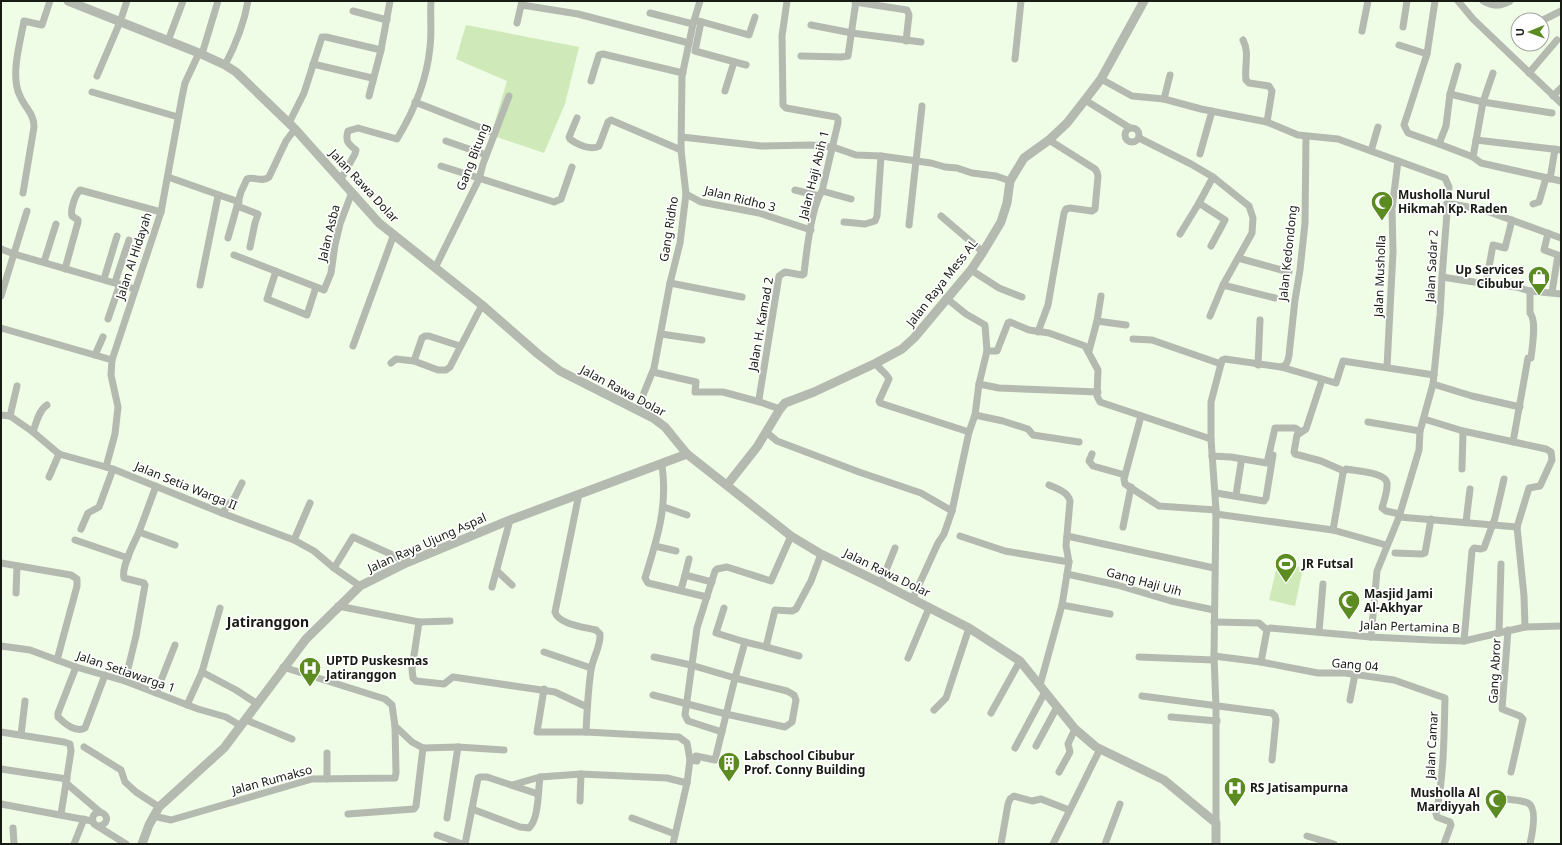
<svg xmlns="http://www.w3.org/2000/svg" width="1562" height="845" font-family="'Noto Sans',sans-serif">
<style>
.green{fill:#cfe9b9}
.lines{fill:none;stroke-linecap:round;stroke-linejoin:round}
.minor{stroke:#b5bab1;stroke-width:7}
.tertiary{stroke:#b5bab1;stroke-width:9}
.labels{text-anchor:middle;stroke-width:3.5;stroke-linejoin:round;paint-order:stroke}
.street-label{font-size:12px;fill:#171b13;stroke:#fff}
.poi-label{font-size:12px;font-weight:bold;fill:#171b13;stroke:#fff;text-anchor:start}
.quarter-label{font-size:14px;font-weight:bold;fill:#171b13;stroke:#fff}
</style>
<rect width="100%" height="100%" fill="#effce6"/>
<g class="green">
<polygon points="466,25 579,47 565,104 544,153 491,135 507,81 456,59"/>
<polygon points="1278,562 1303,568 1295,606 1269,600"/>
</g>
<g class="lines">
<g class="minor">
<polyline points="1435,1 1427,54 1404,125 1408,133 1439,144 1446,126 1450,94 1483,102 1473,157 1481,163 1561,181"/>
<polyline points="1458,1 1473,19 1561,103"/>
<path d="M1483,1C1494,7 1500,6 1510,1"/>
<polyline points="855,2 907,10 909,15 906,41"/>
<polyline points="522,5 578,14 689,43"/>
<polyline points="353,11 387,20"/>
<polyline points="650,13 693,24"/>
<polyline points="1543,20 1561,11"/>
<polyline points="699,21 749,35 755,17"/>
<polyline points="701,22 695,51 746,65"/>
<polyline points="517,23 522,1"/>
<polyline points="811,25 852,33 921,42"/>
<polyline points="1403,27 1407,1"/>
<polyline points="1362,31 1368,1"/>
<path d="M1243,40C1250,53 1244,67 1246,80L1249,83L1269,86L1272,91L1267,122"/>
<polyline points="168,41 183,1"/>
<polyline points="1399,45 1427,54"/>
<polyline points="202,54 218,1"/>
<polyline points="801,56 841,57 848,56 856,1"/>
<polyline points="1015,59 1021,1"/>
<polyline points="313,64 372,78"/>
<path d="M225,65C236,44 244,24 248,1"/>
<polyline points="1493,73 1483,102 1552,113"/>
<polyline points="1529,73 1557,40"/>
<polyline points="97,76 120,22 127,1"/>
<polyline points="1101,79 1132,96 1164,99 1201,109 1267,122 1298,135 1338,139 1445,178 1449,187 1442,277 1440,315 1433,384 1420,431 1419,450 1399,517 1377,571 1371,637"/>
<polyline points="591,81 598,58 599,55 603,54 683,73"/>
<polyline points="725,91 734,62"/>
<polyline points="92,92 178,117"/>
<polyline points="1450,94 1458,66"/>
<polyline points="369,96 381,50 390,1"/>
<polyline points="1553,96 1561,88"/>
<polyline points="1164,99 1170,75"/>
<polyline points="1085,100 1130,128"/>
<polyline points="415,102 494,133"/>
<path d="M577,118L569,137L570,139C576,144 591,151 599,146L608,122L611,120L681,150"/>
<polyline points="289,123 304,93 322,37 326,37 381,50"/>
<circle cx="1132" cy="135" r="7"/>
<polyline points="682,137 761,146 811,145 833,147 856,155 881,156 931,163 945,167 957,168 972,173 996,176 1010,181"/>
<polyline points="1139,138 1191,164 1213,177 1249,206 1253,218 1252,233 1223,285 1275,298"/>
<polyline points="1476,140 1561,150"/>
<polyline points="446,141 486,155"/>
<polyline points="1439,144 1473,157"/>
<polyline points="1371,151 1378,127"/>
<polyline points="1200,154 1212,111"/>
<polyline points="441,166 554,202 561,199 572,167"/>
<polyline points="168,177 239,202"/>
<path d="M341,179L355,154L356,150C348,144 345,141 348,131L358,128L397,139C414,111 427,79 430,47C432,32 430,16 431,1"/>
<polyline points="1550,179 1555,149"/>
<polyline points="795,190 819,196"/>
<polyline points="822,191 851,199"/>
<path d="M23,193L34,127C34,113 25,108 20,96C10,76 20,43 24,21L42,25L50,1"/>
<polyline points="686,194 701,202 759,213 811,230"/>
<polyline points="1199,203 1225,220 1211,246"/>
<polyline points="1447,203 1484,210 1561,238"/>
<polyline points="1533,204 1539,202 1546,178"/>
<polyline points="237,206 258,214 255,223 250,247"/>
<polyline points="941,216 983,252"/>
<polyline points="844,222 865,224 875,221 877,216 881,156"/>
<polyline points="909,225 922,106"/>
<polyline points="1548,233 1544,250 1558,255 1552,292"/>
<polyline points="1180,234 1199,203 1213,177"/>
<path d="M228,238L241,192L247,179C254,176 262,183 269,177L286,141L295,129"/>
<polyline points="1,249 14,254 135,289"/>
<polyline points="234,255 324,290 331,273 335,245 340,224 352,192"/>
<polyline points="1238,258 1289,272"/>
<polyline points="44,262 56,224"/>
<polyline points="435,268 479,179 483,164 509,96"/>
<path d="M65,269L78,222V220L72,216C70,210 75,195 80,190L161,212"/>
<polyline points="971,270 999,288 1022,297"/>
<polyline points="276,271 267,299 307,315 316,287"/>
<polyline points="1442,277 1474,282 1516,287 1530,291 1561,294"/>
<polyline points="104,279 117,236"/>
<polyline points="115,282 129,240"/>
<polyline points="670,283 742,297"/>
<polyline points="1486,283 1493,245 1505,248 1512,220"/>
<polyline points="200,285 218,196"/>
<polyline points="1,296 27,211"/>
<polyline points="1210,316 1223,285"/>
<polyline points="108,319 120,284"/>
<polyline points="1097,321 1126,325"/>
<polyline points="1,328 112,360"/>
<polyline points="1038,332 1048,305 1064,213 1066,209 1070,208 1092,211 1095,209 1098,176 1097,172 1095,169 1049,140"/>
<polyline points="661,334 702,340"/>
<polyline points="1133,339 1152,340 1221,364"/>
<polyline points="353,346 394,234"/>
<polyline points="987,351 997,351 1008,323 1010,322 1029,330 1049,333 1085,346 1098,370 1097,396 1100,402 1211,439"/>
<polyline points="1089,351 1097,321 1101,296"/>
<polyline points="95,355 103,337"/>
<polyline points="414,361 422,338 425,336 429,336 460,346"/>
<polyline points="391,363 396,359 414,361 438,370 446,370 450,367 482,305"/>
<path d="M876,363C879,370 886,372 889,379L879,401L880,403L969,432"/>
<polyline points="1258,365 1260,320"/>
<path d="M1281,367C1287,366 1288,361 1289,355L1295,300L1300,270L1305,223L1306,137"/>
<polyline points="1387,367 1393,252 1392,209 1398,161"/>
<polyline points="653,372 696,382 695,392 723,392 760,402"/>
<polyline points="1322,380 1306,429 1297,435 1294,452 1295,454 1321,461 1344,471"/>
<polyline points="979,384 999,388 1098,392"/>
<polyline points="1433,384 1472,396 1520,407"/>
<path d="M780,409L760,402L759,399L779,276L785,272L802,275L804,274C806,255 812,206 822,191L838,123V119L836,117L786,108L783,105L782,36L787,1"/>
<polyline points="637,410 654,368 670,283 680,243 686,194 681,150 682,76 693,24 700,1"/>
<polyline points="1,415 10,416 33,432 59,454 113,469 222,513 294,540 314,551 334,568 360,586"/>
<polyline points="975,415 1003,421 1028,429 1033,435 1079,442"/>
<polyline points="10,416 17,386"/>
<polyline points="1141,416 1124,479 1125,484 1159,506 1216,510"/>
<polyline points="1424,419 1463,431 1462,469"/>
<polyline points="1368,422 1420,431"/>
<polyline points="1463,431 1546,449 1551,452 1552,460 1540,486 1529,488 1517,527 1524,596 1525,627"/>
<path d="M33,432C36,423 39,410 47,405"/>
<polyline points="766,432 777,441 859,472 921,493 952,511"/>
<path d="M1513,442L1528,358H1531C1532,348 1537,320 1530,313V291"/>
<polyline points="1092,454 1089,461 1093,466 1125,475"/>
<polyline points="1212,456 1231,457 1267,463 1275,428 1295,428 1301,432"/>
<path d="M662,465C668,507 657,539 645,578L648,583L707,597"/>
<polyline points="106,467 115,434 118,407 111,375 112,360 161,212 182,97 185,83 199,53"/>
<polyline points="49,477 59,454"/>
<polyline points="156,486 139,532 175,545"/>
<polyline points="1216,493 1264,501 1266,498 1273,455"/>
<path d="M579,494L555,612C558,624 584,627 596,630L600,634C601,646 593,657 591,670C588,690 587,711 586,732L679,737L687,743L690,760L687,783L673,844"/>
<polyline points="1236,495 1241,463"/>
<polyline points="664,507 687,515"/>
<polyline points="222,513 235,497 242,483"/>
<polyline points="1216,514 1333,530 1386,545"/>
<polyline points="1399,517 1517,527"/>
<polyline points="1466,522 1470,489"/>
<polyline points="1123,527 1131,487"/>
<polyline points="81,529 88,513 99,507 113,469"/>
<path d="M1333,530L1343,473L1346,469C1355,471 1386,472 1387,483C1388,490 1384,501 1382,508L1386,511L1400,514"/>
<polyline points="960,536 1005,551 1069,562"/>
<polyline points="1067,536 1214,568"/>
<polyline points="75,540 128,558"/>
<polyline points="294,540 310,503"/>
<polyline points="655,546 676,551"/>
<polyline points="1395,553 1422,554 1425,553 1431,519"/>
<polyline points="1,563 71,575 77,579 77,586 57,660"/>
<polyline points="334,568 353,537 395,556 406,563"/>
<polyline points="497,571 512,585"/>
<polyline points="1067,574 1117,585 1171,601 1214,610"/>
<polyline points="685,575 689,559"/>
<polyline points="881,583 895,548"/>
<polyline points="492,587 510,520"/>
<polyline points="681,590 685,575 712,582"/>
<polyline points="16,593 17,566"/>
<polyline points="912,600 938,543 944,534 952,511 969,432 975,415 979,384 987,351 985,325 966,314 946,298"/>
<polyline points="1062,605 1110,614"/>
<polyline points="338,606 419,622 412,669 413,678 416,681 444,684 453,677 555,692 587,707"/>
<polyline points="724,608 716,633 745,642"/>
<polyline points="419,622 450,621"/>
<polyline points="1214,622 1259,623 1267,630"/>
<polyline points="1508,630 1502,709 1520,716 1523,719 1511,772"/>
<polyline points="1319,632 1323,584"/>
<polyline points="1499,633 1501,564"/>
<polyline points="1464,641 1472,551 1474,548 1481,549 1484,548 1495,518 1504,479"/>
<polyline points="1,646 30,650 76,667 125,681 198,709 226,717 241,726"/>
<polyline points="766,647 799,656"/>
<polyline points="544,652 591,668"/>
<polyline points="1214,656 1261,662 1267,630 1270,628 1371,637 1431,640 1464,641 1525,627 1561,626"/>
<polyline points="1139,657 1214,660"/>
<polyline points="908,658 929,608"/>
<path d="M1261,662L1318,673H1345L1394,680L1445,698C1444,737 1444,776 1436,814L1437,817L1450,822L1451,825L1444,844"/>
<path d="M76,667L58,713V717C64,723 76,733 85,728L105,675"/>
<polyline points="202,672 236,690 256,703"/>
<path d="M125,681L136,636L145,585L144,583L124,578C121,567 134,543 139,532"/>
<path d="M1040,685L1062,605L1069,562L1066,546L1070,501C1068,492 1058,489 1049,485"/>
<polyline points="544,689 537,732 586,732"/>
<polyline points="156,693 175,645"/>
<polyline points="653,695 726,714 785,727 792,722 796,700 794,695 787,691 735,678 691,665 654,657"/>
<polyline points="1142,696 1272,713 1275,716 1276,720 1272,760"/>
<polyline points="1350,700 1355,674"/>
<polyline points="187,705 202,672 220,608"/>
<polyline points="934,710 946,698 969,628"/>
<polyline points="991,713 1020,661"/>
<polyline points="1171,717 1217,721"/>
<polyline points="246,720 292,739"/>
<polyline points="395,726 412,742 423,748 458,747 504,750"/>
<path d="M1,732L64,742L70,744L71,751L66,783L100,812C110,815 108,825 98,826"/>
<polyline points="722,732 688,721 685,715 697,628 715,571 717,569 727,567 771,581 791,536"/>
<polyline points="21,735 25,701"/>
<polyline points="1036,746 1057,707"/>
<polyline points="84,747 121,770 125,782 136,792 159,807"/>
<polyline points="1015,748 1045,692"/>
<polyline points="327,753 327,779"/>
<polyline points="690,760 697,761 696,756 715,760 735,678 745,642 766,647 775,610 792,611 796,609 811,581 821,554"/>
<polyline points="1,769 67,779"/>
<polyline points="1059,772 1070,752 1068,744 1075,729"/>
<polyline points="512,785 540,777 581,774 667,778 687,783"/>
<path d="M1506,799C1513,800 1522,800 1528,803C1538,808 1532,835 1530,844"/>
<polyline points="580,801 581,774"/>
<polyline points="1,804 92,821"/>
<path d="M472,809L520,827L529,828C539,819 538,790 540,777"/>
<path d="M100,812C93,813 91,818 94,824L126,844"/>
<polyline points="61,814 66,783"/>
<polyline points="348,814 414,809 416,806 423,748"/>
<polyline points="153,816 171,820 312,779 395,778 396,773 395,726 392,705 385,699 283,667"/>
<polyline points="447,818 458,747"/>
<polyline points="632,818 675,834"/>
<polyline points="1216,823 1216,707 1214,656 1216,510 1211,439 1211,402 1222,360 1225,359 1281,367 1336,383 1343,361 1434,375"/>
<polyline points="13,828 14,844"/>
<polyline points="437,835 462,844"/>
<polyline points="1307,836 1334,844"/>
<polyline points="74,844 84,819"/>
<polyline points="465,844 478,778 480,777 487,777 538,794"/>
<polyline points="1001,844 1008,804 1010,799 1014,796 1032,801 1041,799 1069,810"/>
<polyline points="1053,844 1100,749"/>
<polyline points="1105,844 1120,804"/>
</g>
<g class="tertiary">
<polyline points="68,1 199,53 225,65 236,72 295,129 379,223 482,305 538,354 560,371 653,418 665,427 687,454 791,536 821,554 881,583 969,628 1020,661 1075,729 1096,747 1164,780 1216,823 1216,844"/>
<polyline points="727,485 757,447 780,409 785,403 814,392 876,363 902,349 914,338 971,270 983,252 1001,222 1007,203 1010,181 1024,158 1049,140 1067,123 1085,100 1101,79 1144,1"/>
<polyline points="142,844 149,825 159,807 224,748 306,639 360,586 406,563 510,520 687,454"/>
</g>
</g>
<defs>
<g id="mosque-pin" transform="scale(1.15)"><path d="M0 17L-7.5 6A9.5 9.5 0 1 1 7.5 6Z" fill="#5c8c21" stroke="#fff"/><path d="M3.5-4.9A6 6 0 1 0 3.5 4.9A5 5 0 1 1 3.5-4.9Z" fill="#fff"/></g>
<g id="shop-pin" transform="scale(1.15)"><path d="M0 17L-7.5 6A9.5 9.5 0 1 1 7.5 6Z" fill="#5c8c21" stroke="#fff"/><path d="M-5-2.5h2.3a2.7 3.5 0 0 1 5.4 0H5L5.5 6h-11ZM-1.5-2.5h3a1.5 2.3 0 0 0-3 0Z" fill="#fff"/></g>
<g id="stadium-pin" transform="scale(1.15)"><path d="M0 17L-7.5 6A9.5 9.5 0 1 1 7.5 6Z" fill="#5c8c21" stroke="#fff"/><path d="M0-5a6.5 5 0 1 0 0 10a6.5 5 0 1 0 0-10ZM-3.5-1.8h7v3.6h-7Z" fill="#fff"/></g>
<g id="hospital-pin" transform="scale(1.15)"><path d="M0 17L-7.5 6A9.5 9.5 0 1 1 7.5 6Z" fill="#5c8c21" stroke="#fff"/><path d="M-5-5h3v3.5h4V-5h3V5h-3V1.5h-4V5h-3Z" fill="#fff"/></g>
<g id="building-pin" transform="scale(1.15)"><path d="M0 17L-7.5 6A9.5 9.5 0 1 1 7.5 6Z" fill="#5c8c21" stroke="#fff"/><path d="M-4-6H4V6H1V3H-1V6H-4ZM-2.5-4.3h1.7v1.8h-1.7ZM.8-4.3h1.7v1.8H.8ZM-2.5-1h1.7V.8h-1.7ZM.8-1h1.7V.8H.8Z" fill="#fff"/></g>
</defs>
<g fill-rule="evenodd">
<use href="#mosque-pin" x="1382" y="202"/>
<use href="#shop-pin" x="1539" y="277"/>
<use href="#stadium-pin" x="1286" y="564"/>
<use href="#mosque-pin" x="1349" y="601"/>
<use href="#hospital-pin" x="310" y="668"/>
<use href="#building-pin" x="729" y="763"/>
<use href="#hospital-pin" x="1235" y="788"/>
<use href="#mosque-pin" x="1496" y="800"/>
</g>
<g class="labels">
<g class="street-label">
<text transform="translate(473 157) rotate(-69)" y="4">Gang Bitung</text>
<text transform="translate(814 175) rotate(-76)" y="4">Jalan Haji Abih 1</text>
<text transform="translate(364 186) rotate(47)" y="4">Jalan Rawa Dolar</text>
<text transform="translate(740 199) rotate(14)" y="4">Jalan Ridho 3</text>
<text transform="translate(669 229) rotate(-81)" y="4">Gang Ridho</text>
<text transform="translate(329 233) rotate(-76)" y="4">Jalan Asba</text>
<text transform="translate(1288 253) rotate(-84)" y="4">Jalan Kedondong</text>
<text transform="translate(134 256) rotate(-72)" y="4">Jalan Al Hidayah</text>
<text transform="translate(1432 266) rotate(-87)" y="4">Jalan Sadar 2</text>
<text transform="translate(1380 276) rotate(-88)" y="4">Jalan Musholla</text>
<text transform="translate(942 283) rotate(-52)" y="4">Jalan Raya Mess AL</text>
<text transform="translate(761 324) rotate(-80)" y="4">Jalan H. Kamad 2</text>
<text transform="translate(623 391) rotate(28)" y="4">Jalan Rawa Dolar</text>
<text transform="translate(186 486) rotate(22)" y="4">Jalan Setia Warga II</text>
<text transform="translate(427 543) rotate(-24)" y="4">Jalan Raya Ujung Aspal</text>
<text transform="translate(887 573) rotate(26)" y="4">Jalan Rawa Dolar</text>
<text transform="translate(1144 582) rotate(15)" y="4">Gang Haji Uih</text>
<text transform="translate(1410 627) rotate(2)" y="4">Jalan Pertamina B</text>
<text transform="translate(1355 665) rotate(5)" y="4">Gang 04</text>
<text transform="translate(1495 671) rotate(-87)" y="4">Gang Abror</text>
<text transform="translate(126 672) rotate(19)" y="4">Jalan Setiawarga 1</text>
<text transform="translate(1432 745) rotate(-87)" y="4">Jalan Camar</text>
<text transform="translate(272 780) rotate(-15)" y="4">Jalan Rumakso</text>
</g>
<g class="poi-label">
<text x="1398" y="199">Musholla Nurul<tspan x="1398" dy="14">Hikmah Kp. Raden</tspan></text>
<text x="1524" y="274" text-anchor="end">Up Services<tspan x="1524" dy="14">Cibubur</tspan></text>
<text x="1302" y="568">JR Futsal</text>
<text x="1364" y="598">Masjid Jami<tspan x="1364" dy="14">Al-Akhyar</tspan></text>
<text x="326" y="665">UPTD Puskesmas<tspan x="326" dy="14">Jatiranggon</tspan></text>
<text x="744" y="760">Labschool Cibubur<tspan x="744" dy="14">Prof. Conny Building</tspan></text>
<text x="1250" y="792">RS Jatisampurna</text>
<text x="1480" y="797" text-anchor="end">Musholla Al<tspan x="1480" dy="14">Mardiyyah</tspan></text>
</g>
<g class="quarter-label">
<text x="268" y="627">Jatiranggon</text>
</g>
</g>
<rect width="1562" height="845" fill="none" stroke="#171b13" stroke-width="4"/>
<g transform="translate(1530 32) rotate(269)"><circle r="19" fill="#ffffff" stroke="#a2a4a1"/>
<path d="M0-3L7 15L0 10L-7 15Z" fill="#5c8c21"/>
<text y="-6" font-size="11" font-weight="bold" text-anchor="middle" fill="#171b13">U</text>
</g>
</svg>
